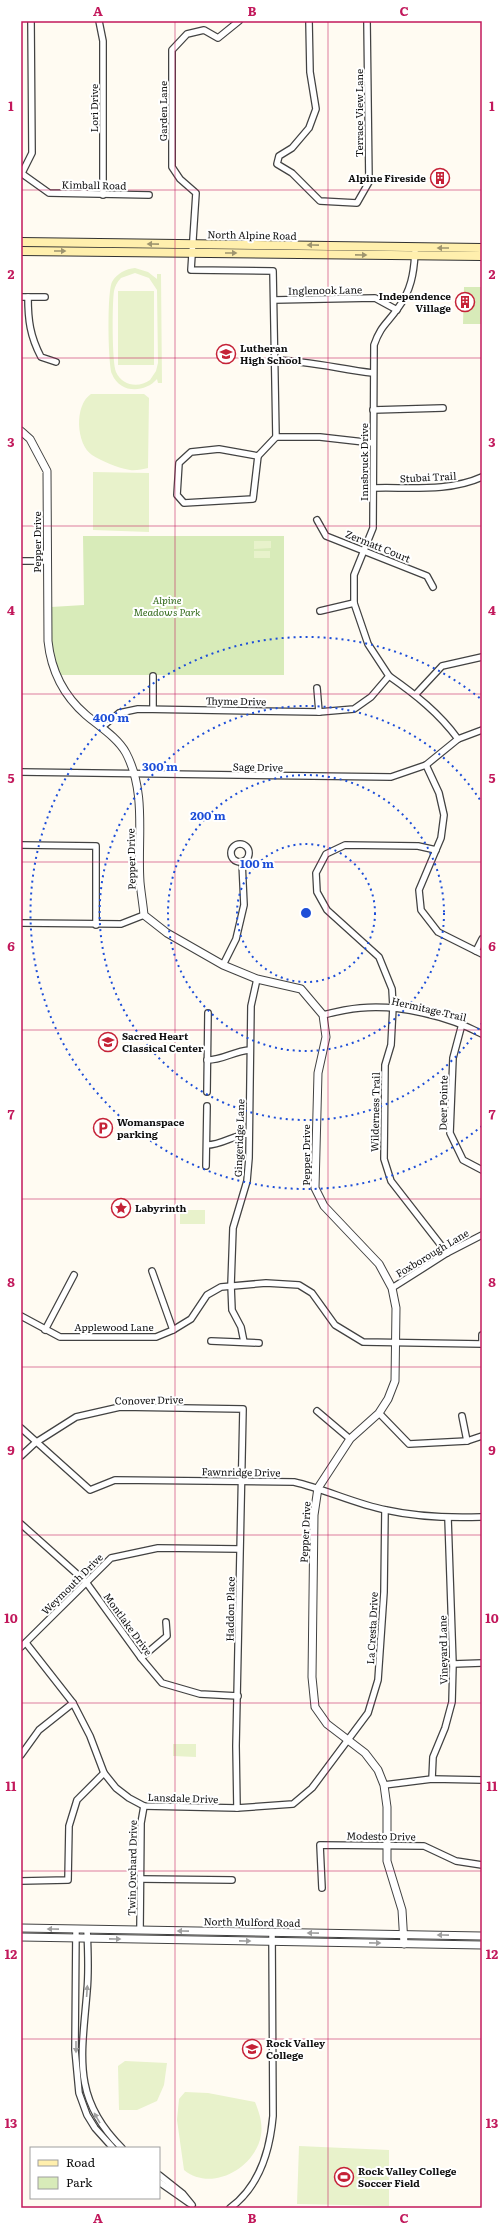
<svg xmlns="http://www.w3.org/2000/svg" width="503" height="2229" font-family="Literata,serif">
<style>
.green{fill:#d8ebb9}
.pitch{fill:#e8f2cb;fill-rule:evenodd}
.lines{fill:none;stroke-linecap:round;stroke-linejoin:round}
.minor-casing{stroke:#424242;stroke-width:8}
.tertiary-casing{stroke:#424242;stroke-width:9}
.secondary-casing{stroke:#313131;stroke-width:10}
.minor{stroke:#fff;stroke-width:5.5}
.tertiary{stroke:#fff;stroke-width:7}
.secondary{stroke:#ffefad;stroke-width:8}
.oneway{fill:#9f956e}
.oneway2{fill:#9f9f9f}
.grid{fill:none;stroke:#c2185b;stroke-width:1;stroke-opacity:0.55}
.ring{fill:none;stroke:#1d4ed8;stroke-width:2;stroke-dasharray:2 4}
.labels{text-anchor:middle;stroke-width:4;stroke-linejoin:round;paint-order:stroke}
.street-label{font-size:10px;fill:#0f0f0f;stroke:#fff}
.poi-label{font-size:10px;font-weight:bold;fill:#0f0f0f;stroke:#fff;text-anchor:start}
.park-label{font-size:10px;font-style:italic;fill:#336a1c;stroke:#fff}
.centre{fill:#1d4ed8;stroke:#fff;stroke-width:2}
.ring-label{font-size:12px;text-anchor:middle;font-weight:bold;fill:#1d4ed8;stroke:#fff;stroke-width:4;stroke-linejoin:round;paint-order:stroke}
.neatline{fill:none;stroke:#c2185b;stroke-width:1.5}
.grid-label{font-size:13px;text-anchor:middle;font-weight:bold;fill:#c2185b}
</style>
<rect width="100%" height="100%" fill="#fffbf2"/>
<g class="green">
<polygon points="464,287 482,287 482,324 463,324"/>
<polygon points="83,536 284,536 284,675 60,675 51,643 51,607 84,605"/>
</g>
<g class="pitch">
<path d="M135,268L148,272L157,279V274H161L162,383H158L157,379C145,393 120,394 112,374C108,363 107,292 112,282C117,273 126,269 135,268ZM135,273L149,278L157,290L158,363L156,371L150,380C139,388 122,386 116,372C112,362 112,304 114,291C115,286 117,282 121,278Z"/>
<rect x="118" y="291" width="36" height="74"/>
<path d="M91,394H144L149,398L148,468C143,469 135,471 130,470C118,468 101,461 92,455C76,444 74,405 91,394Z"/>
<polygon points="93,472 149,473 149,532 93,530"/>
<polygon points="254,541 271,541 271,548 254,549"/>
<rect x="254" y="551" width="16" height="7"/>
<rect x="180" y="1210" width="25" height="14"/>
<polygon points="173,1744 196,1744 196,1757 173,1756"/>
<polygon points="125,2061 167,2063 164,2085 157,2101 137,2110 119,2110 118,2066"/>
<path d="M185,2092L208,2093L255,2102C259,2112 263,2123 261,2135C256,2167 212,2193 184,2170L177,2120L179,2099Z"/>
<polygon points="299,2146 389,2150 389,2206 297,2204"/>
</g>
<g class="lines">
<g class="minor-casing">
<g id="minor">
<polyline points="99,21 103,41 103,195"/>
<polyline points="239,21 218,38 204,30 187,34 172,50 172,167 180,179 196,193 191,270 273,271 276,437 258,456"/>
<polyline points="309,21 310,72 316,109 309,128 292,148 279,156 277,164 292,173 320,201 357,203 369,182 367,21"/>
<polyline points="21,173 49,193 149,195"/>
<polyline points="22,173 32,153 31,21"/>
<polyline points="21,297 45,297"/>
<path d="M28,297C28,320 30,336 41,357L56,362"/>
<polyline points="274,300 375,298 397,310"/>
<path d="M276,360C309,361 340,369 373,373"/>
<polyline points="373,410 443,408"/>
<polyline points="276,437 320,437 373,443"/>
<polygon points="219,449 258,456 253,499 184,503 177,495 179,463 191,452"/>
<path d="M374,488C409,487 449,492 482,477"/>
<polyline points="317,520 326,536 427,576 433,587"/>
<polyline points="21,561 47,561"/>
<polyline points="320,611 354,603"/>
<path d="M389,676L368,644L354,603V575L373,528L374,345C381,325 387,324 398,308C411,291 414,273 415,252"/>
<polyline points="317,688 319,712"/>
<polyline points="416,694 442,666 482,657"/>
<polyline points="153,708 153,676"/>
<path d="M102,727L119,713L138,709L319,712L354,709L371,697L389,676C416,695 439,713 458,739"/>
<polyline points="426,765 439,793 444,815 441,838 419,890 421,910 438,932 482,954"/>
<polyline points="21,772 391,777 426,765 458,739 482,730"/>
<circle cx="240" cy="853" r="9"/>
<polyline points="21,845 96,846 96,925"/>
<polyline points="436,850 418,846 345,845 326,854 316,873 317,892 327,910 379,957 392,989 393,1007 391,1045 385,1065 384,1159 391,1181 447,1253"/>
<polyline points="21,923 121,924 144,915"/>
<polyline points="476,951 482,939"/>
<polyline points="223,965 236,939 244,905 242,862"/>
<path d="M323,1015C335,1012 348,1009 360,1008C398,1004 448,1016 482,1034"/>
<polyline points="462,1024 453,1058 450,1133 463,1160 482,1170"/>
<path d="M207,1060C224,1060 233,1051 250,1050"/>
<polyline points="207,1092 208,1013"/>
<path d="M207,1145C222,1145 233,1135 248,1134"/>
<polyline points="206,1166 207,1106"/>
<polyline points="152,1271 173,1330"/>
<polyline points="392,1288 447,1253 482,1235"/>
<polyline points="21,1316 60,1337 156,1337 173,1330 191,1319 207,1295 221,1287 266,1283 299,1285 312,1293 335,1325 363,1342 482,1344"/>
<polyline points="45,1330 74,1275"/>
<polyline points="211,1341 259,1343"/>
<polyline points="244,1342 241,1327 232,1310 231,1285 233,1228 247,1181 249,1158 251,1006 257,979"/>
<polyline points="482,1344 482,1335"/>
<polyline points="317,1411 350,1439"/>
<polyline points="379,1413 409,1444 467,1441 482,1436"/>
<polyline points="462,1416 467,1441"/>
<path d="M21,1428L90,1490L115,1480L294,1482C325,1489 355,1504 386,1510C417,1517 450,1518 481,1517"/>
<polyline points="21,1456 35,1443 76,1417 120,1407 243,1409 236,1746 237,1808"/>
<polyline points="21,1524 86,1582 141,1658 162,1683 200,1694 238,1696"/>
<polyline points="26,1643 73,1703 90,1736 104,1773 116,1788 129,1798 144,1806 237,1808 293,1804 312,1788 368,1713 378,1680 384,1592 385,1510"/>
<polyline points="21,1647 111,1558 158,1548 239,1549"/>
<polyline points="141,1658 167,1636 166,1622"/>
<polyline points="453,1664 482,1663"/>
<polyline points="21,1755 39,1730 73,1703"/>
<polyline points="432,1779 433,1757 445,1728 452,1702 453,1664 448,1518"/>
<polyline points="384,1785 432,1779 482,1780"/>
<polyline points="141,1879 232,1880"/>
<polyline points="21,1881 68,1880 69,1826 77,1800 104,1773"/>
<polyline points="322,1888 320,1845 424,1846 456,1861 482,1865"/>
<polyline points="76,1929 75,2050 79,2093 87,2115 95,2128 113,2148"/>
<path d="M87,1929C88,1950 89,1971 87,1991C82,2055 71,2098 122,2148"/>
<polyline points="140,1930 141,1823 144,1806"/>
<polyline points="159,2175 183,2194 192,2205"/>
<polyline points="159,2182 189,2203"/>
<path d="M230,2208C259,2187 270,2150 273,2116L272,1932"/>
</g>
</g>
<g class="tertiary-casing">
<g id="tertiary">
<path d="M21,431L30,439L47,471L48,641C51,670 64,696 86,715C99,726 118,738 126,753C147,793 137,839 140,882C141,893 143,904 144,915L167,933L223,965L257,979L301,989L323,1015L326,1037L318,1073L315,1188L324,1206L379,1264L392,1288L396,1308L395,1381L388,1399L379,1413L350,1439L318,1488L314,1515L312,1677L315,1707L327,1724L365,1753L378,1770L384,1785L387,1807V1861L402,1910L404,1944"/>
<polyline points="21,1928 482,1936"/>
<polyline points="21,1937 482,1945"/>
</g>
</g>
<g class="secondary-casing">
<g id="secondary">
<polyline points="21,242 482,248"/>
<polyline points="21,251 482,256"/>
</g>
</g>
<use href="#minor" class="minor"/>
<use href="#tertiary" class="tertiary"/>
<use href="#secondary" class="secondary"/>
</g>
<defs><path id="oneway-solid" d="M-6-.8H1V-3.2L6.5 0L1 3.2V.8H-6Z"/></defs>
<g class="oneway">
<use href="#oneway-solid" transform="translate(153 244) rotate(-179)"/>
<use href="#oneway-solid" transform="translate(313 245) rotate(-179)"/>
<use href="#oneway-solid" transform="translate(443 248) rotate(-180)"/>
<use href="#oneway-solid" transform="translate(60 251)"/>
<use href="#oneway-solid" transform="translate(231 253)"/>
<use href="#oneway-solid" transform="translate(361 255) rotate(1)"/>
</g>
<g class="oneway2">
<use href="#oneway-solid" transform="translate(53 1929) rotate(-179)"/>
<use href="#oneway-solid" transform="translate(183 1931) rotate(-179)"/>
<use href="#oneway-solid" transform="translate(313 1933) rotate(-179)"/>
<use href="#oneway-solid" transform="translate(443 1935) rotate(-179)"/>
<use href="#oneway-solid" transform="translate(115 1939) rotate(1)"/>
<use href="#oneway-solid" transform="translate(245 1941) rotate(1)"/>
<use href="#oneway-solid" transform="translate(375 1943) rotate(1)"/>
<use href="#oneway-solid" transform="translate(87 1991) rotate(-86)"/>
<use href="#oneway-solid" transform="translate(76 2047) rotate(90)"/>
<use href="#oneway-solid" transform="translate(97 2118) rotate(-120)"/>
</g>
<path class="grid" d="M175,21V2208M328,21V2208M21,190H482M21,358H482M21,526H482M21,694H482M21,862H482M21,1030H482M21,1199H482M21,1367H482M21,1535H482M21,1703H482M21,1871H482M21,2039H482"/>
<g class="ring">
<circle cx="306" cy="913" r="69"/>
<circle cx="306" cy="913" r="138"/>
<path d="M482 1023A207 207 0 1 1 482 803"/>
<path d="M482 1126A276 276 0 1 1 482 700"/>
</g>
<defs>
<g id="building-ring" transform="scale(1)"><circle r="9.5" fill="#fff" stroke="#c52237" stroke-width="1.5"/><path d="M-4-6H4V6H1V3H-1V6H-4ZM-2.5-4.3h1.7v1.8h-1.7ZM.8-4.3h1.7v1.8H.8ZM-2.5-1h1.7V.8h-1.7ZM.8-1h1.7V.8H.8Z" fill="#c52237"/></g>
<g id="school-ring" transform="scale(1)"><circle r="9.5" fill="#fff" stroke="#c52237" stroke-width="1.5"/><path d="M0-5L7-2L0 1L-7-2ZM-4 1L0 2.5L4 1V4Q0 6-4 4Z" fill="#c52237"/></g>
<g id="parking-ring" transform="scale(1)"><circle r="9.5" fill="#fff" stroke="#c52237" stroke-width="1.5"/><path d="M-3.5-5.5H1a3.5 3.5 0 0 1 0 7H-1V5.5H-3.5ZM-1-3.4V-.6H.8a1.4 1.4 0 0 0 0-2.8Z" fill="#c52237"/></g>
<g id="sight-ring" transform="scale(1)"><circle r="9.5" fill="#fff" stroke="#c52237" stroke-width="1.5"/><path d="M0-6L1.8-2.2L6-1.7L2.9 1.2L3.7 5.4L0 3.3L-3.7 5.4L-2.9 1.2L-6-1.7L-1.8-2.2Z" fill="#c52237"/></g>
<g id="university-ring" transform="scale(1)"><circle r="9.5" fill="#fff" stroke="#c52237" stroke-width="1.5"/><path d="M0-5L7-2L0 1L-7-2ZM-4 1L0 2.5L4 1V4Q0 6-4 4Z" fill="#c52237"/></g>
<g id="stadium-ring" transform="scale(1)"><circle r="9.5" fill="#fff" stroke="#c52237" stroke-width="1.5"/><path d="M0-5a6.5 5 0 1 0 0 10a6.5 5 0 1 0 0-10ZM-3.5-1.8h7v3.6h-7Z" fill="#c52237"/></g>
</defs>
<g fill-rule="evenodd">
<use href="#building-ring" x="440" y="178"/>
<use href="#building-ring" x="465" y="302"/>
<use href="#school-ring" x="226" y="354"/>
<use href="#school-ring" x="108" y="1042"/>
<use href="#parking-ring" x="103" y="1128"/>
<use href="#sight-ring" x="121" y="1208"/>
<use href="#university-ring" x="252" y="2049"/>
<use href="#stadium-ring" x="344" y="2177"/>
</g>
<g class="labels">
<g class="street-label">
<text transform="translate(94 108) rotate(-90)" y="4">Lori Drive</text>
<text transform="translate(163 111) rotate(-90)" y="4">Garden Lane</text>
<text transform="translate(359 113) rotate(-90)" y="4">Terrace View Lane</text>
<text transform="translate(94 185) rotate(1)" y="4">Kimball Road</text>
<text transform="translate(252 235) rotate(1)" y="4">North Alpine Road</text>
<text transform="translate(325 290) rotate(-1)" y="4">Inglenook Lane</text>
<text transform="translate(364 462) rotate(-90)" y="4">Innsbruck Drive</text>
<text transform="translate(428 477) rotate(-3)" y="4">Stubai Trail</text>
<text transform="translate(37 542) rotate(-90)" y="4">Pepper Drive</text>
<text transform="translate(378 546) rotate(22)" y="4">Zermatt Court</text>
<text transform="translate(236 701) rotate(1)" y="4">Thyme Drive</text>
<text transform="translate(258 767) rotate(1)" y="4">Sage Drive</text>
<text transform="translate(131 859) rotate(-91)" y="4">Pepper Drive</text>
<text transform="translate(429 1009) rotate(13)" y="4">Hermitage Trail</text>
<text transform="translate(443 1103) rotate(-89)" y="4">Deer Pointe</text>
<text transform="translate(375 1112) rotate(-89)" y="4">Wilderness Trail</text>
<text transform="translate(239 1138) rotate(-88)" y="4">Gingeridge Lane</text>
<text transform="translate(306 1155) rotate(-90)" y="4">Pepper Drive</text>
<text transform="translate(432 1253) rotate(-31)" y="4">Foxborough Lane</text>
<text x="114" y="1331">Applewood Lane</text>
<text transform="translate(149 1400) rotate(-1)" y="4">Conover Drive</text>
<text transform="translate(241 1472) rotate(1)" y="4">Fawnridge Drive</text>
<text transform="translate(305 1532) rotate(-87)" y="4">Pepper Drive</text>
<text transform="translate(72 1584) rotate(-45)" y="4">Weymouth Drive</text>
<text transform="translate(230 1609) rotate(-89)" y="4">Haddon Place</text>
<text transform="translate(128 1624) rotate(54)" y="4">Montlake Drive</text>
<text transform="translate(372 1628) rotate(-87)" y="4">La Cresta Drive</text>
<text transform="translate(443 1650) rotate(-91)" y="4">Vineyard Lane</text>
<text transform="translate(183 1798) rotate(2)" y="4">Lansdale Drive</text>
<text transform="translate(381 1836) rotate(1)" y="4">Modesto Drive</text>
<text transform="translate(132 1868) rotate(-89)" y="4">Twin Orchard Drive</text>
<text transform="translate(252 1922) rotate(1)" y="4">North Mulford Road</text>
</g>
<g class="poi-label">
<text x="426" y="182" text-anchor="end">Alpine Fireside</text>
<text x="451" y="300" text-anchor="end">Independence<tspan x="451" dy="12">Village</tspan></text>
<text x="240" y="352">Lutheran<tspan x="240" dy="12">High School</tspan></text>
<text x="122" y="1040">Sacred Heart<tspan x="122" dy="12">Classical Center</tspan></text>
<text x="117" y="1126">Womanspace<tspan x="117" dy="12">parking</tspan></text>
<text x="135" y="1212">Labyrinth</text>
<text x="266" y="2047">Rock Valley<tspan x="266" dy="12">College</tspan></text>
<text x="358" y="2175">Rock Valley College<tspan x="358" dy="12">Soccer Field</tspan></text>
</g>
<g class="park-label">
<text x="167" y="604">Alpine<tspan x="167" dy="12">Meadows Park</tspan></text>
</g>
</g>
<circle cx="306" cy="913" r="6" class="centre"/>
<g class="ring-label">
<text x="111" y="722">400 m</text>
<text x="160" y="771">300 m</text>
<text x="208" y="820">200 m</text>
<text x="257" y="868">100 m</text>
</g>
<rect width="503" height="2229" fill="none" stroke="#ffffff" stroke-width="44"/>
<rect x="30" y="2147" width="130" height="52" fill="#ffffff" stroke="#9f9f9f"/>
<rect x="38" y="2160" width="20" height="6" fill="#ffefad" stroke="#9f9f9f"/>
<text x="66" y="2167" font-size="12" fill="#0f0f0f">Road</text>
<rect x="38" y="2177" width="20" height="12" fill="#d8ebb9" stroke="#9f9f9f"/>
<text x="66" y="2187" font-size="12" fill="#0f0f0f">Park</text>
<rect x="22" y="22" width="459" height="2185" class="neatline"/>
<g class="grid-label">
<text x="98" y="16">A</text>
<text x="252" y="16">B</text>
<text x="404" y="16">C</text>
<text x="11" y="111">1</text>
<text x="492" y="111">1</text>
<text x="11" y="279">2</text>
<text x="492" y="279">2</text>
<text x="11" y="447">3</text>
<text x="492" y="447">3</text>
<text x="11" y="615">4</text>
<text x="492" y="615">4</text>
<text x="11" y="783">5</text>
<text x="492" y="783">5</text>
<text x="11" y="951">6</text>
<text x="492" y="951">6</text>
<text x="11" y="1119">7</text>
<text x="492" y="1119">7</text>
<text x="11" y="1287">8</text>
<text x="492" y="1287">8</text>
<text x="11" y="1455">9</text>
<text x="492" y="1455">9</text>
<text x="11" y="1623">10</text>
<text x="492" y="1623">10</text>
<text x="11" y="1791">11</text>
<text x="492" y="1791">11</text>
<text x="11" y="1959">12</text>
<text x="492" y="1959">12</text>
<text x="11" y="2128">13</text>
<text x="492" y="2128">13</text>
<text x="98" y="2223">A</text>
<text x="252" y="2223">B</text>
<text x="404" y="2223">C</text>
</g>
</svg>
